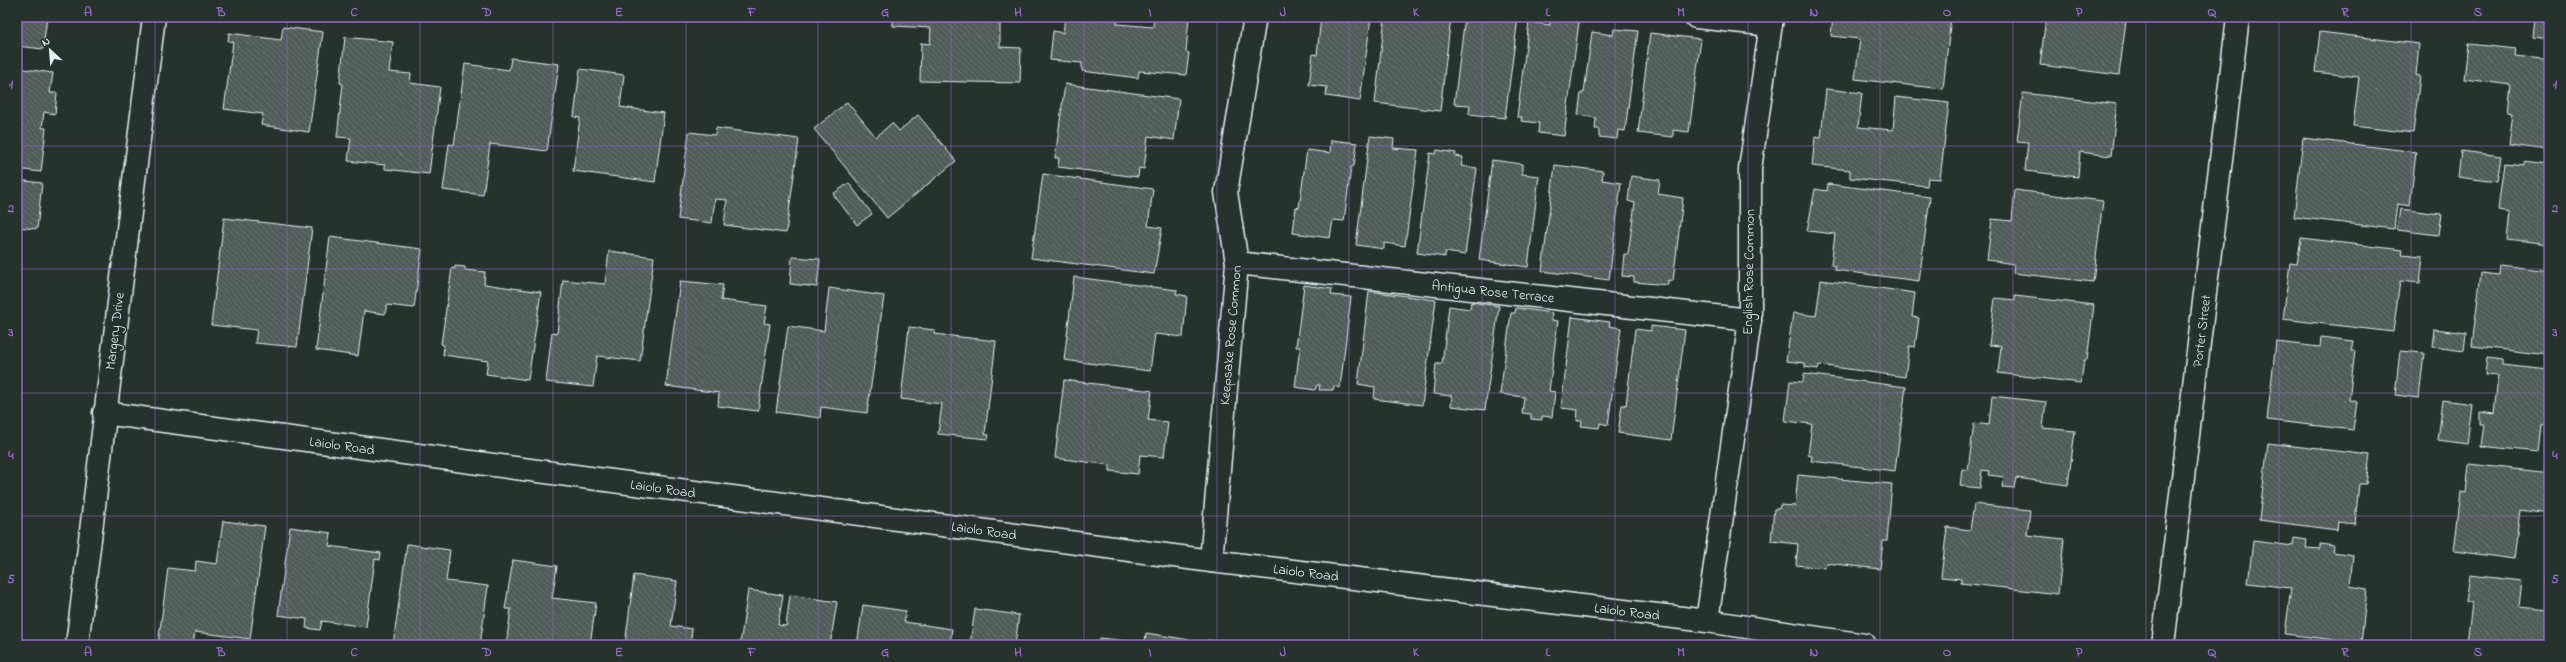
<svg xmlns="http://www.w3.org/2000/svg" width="2566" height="662" font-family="'Indie Flower',sans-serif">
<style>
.building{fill:url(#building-back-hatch);stroke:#e8f1f8}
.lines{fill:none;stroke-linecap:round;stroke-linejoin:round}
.minor-casing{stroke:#e8f1f8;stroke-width:25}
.minor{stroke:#26332d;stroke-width:22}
.grid{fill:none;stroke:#9c67d0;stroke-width:1;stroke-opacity:0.55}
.labels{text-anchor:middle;stroke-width:3;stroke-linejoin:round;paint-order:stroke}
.street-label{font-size:14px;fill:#e8f1f8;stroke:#26332d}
.neatline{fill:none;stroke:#9c67d0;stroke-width:1.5}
.grid-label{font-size:13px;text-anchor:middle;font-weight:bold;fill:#9c67d0}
</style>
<defs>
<pattern id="building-back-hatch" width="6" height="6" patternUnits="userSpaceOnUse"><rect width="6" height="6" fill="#505c59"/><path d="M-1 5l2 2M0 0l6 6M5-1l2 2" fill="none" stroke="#697472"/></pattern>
</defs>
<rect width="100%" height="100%" fill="#26332d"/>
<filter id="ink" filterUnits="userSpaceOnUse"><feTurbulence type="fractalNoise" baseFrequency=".025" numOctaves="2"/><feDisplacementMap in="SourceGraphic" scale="8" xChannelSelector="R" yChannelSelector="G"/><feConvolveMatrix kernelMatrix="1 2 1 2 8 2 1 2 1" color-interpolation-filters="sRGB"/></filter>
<g filter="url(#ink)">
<g class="building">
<polygon points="17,17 47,17 43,49 17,46"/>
<polygon points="893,17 1000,17 1000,47 1021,48 1020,83 920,81 921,43 930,44 931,28 893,26"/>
<polygon points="1065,17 1118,17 1117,24 1153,27 1154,17 1189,17 1186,52 1189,53 1186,75 1139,71 1138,78 1082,71 1082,63 1050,60 1053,31 1063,33"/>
<polygon points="1321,17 1371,17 1360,101 1326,96 1327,87 1309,85 1313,54 1317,55"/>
<polygon points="1385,17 1451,17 1440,111 1375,103"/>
<polygon points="1465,17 1518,18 1505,118 1469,114 1470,105 1454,104"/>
<polygon points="1833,17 1951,17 1943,89 1855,79 1860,39 1831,36"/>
<polygon points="2046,17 2095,17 2126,21 2119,75 2040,65"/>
<polygon points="2325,17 2370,17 2369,22"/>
<polygon points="2534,17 2549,17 2549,39 2532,37"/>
<polygon points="1550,18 1579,22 1564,136 1538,133 1539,123 1521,121 1522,117 1517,117 1529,22 1550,25"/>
<polygon points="283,27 323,32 309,132 261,125 263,114 224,109 233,42 228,41 229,33 281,40"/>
<polygon points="1614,29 1638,31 1625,131 1618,130 1617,139 1599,137 1599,129 1595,129 1596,118 1578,115 1581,93 1584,93 1592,32 1613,35"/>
<polygon points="2320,32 2419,44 2416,75 2420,76 2413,133 2353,126 2359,77 2315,72"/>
<polygon points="1650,33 1701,39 1689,132 1673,130 1673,137 1638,133"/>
<polygon points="345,37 393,42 389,72 411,74 410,83 440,87 429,174 385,169 385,165 348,161 351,138 337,137 343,84 340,83"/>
<polygon points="2468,44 2517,49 2516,56 2549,60 2549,150 2509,145 2513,113 2508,112 2511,85 2464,79"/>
<polygon points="511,58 559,64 547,151 490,144 483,195 443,190 449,144 454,145 465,64 509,70"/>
<polygon points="17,68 53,73 50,93 57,93 55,114 44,112 42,128 46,128 41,172 17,169"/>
<polygon points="580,69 624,75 620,107 664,113 655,182 573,171 580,118 574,117"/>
<polygon points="1065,84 1179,99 1174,140 1148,136 1144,169 1139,168 1138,177 1058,167 1059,158 1055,158"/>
<polygon points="1826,89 1862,93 1858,127 1893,130 1896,97 1949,103 1940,179 1928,178 1927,186 1850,178 1850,170 1812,166 1815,137 1821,138"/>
<polygon points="2023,93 2117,104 2111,156 2080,152 2078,177 2025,171 2028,142 2017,141"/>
<polygon points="847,102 876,137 892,123 899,131 918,115 956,161 887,218 814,129"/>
<polygon points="716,128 799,139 786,233 724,225 727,200 715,199 712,223 678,219 689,132 715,135"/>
<polygon points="1370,136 1394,139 1393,148 1418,150 1405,246 1384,243 1384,249 1356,245"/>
<polygon points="2303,138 2416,152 2410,206 2397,204 2394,229 2294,217"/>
<polygon points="1331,140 1357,143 1354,166 1351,167 1344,221 1333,220 1330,238 1293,233 1296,207 1299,208 1307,150 1330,153"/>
<polygon points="1437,150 1456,153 1455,156 1463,157 1461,166 1477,168 1465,255 1445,252 1445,257 1417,253 1430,153 1436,154"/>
<polygon points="2461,151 2501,156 2497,182 2458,177"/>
<polygon points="1492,160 1522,164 1522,174 1539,176 1528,267 1479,260"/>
<polygon points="2524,162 2549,165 2549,244 2508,239 2511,212 2498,210 2504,163 2524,165"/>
<polygon points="1555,165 1603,171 1602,180 1621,183 1609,280 1542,271"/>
<polygon points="1043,174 1153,189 1148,226 1162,228 1154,274 1031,258"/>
<polygon points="1631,176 1660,180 1658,194 1683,198 1673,281 1668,280 1668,285 1634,282 1634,277 1622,276 1624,254 1628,255 1635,203 1628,201"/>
<polygon points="17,180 42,183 37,229 17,227"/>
<polygon points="849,183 872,214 857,225 833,194"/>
<polygon points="1828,184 1930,197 1919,281 1835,270 1835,266 1831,265 1835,234 1807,231 1815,189 1827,191"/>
<polygon points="2015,190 2103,201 2093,282 2013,273 2014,264 1987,260 1992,219 2012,221"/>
<polygon points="2400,209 2441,214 2438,235 2397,230"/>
<polygon points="224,218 312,228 297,347 255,343 257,330 211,325"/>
<polygon points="330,237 422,249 414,308 387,305 385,314 364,311 358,356 316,350"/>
<polygon points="2301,238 2403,250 2402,254 2423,256 2420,283 2400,281 2393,332 2283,319 2290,263 2297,264"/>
<polygon points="609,251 654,257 640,361 597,356 593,387 546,382 552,332 557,333 563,280 605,284"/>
<polygon points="792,257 820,259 817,287 790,284"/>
<polygon points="2500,265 2549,271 2549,355 2472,346 2481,273 2499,275"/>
<polygon points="455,266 465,267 465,270 485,272 484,284 541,292 528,380 486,374 488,361 443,355 444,345 441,344 452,268 455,269"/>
<polygon points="1074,277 1177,290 1176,294 1187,296 1183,337 1155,334 1150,371 1064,360"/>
<polygon points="1821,280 1915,293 1912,317 1919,318 1915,347 1909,346 1905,377 1819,365 1818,369 1805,367 1805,363 1786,361 1793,313 1816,316"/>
<polygon points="680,281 723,285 721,300 767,306 764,323 770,324 758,411 718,406 719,393 666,386"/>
<polygon points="1304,285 1332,289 1331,295 1351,297 1340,388 1334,386 1333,390 1319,390 1320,385 1317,385 1315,390 1295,387 1300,347 1296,347"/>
<polygon points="829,288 884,296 867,413 821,407 820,418 776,412 788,326 824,331"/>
<polygon points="1369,291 1436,300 1422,405 1374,399 1375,387 1358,384"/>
<polygon points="2015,296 2094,305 2087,360 2084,360 2081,383 1998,373 2001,346 1989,345 1995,298 2015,300"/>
<polygon points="1471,302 1499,306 1485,410 1451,406 1452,396 1433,394 1436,364 1442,364 1449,306 1470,309"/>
<polygon points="1516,308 1552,313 1551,320 1558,321 1549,391 1555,392 1552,417 1542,416 1542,420 1531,419 1531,414 1522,413 1524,397 1500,394 1511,313 1515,313"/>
<polygon points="1572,317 1610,322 1609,326 1621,328 1608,425 1600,423 1599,428 1581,426 1582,421 1577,421 1578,410 1561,408"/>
<polygon points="1651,326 1685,330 1671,440 1618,433 1622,405 1626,405 1635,329 1651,331"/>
<polygon points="909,327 935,330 934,334 996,341 985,434 989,435 988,439 938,434 942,404 901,399"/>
<polygon points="2435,329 2466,333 2464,351 2433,347"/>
<polygon points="2321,337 2353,341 2351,351 2355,351 2349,400 2357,402 2353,430 2267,420 2276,342 2320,347"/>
<polygon points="2400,351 2424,353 2419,398 2395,395"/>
<polygon points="2487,358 2502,360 2502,365 2549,370 2549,428 2541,426 2538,452 2481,446 2484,424 2480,424 2480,412 2494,414 2498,376 2485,375"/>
<polygon points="1804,374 1906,387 1895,471 1811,461 1812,456 1808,455 1812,424 1785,421 1790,381 1803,382"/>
<polygon points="1064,380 1152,391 1148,420 1168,422 1164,457 1140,455 1138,474 1110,471 1110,465 1055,458"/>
<polygon points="1992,396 2046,402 2043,428 2075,431 2068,485 2016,478 2014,488 2002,487 2004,477 1988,475 1989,471 1982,470 1980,488 1960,486 1962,469 1968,470 1974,423 1989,425"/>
<polygon points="2443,400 2472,404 2467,444 2438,440"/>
<polygon points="2268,443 2370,455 2366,484 2359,484 2355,524 2338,522 2337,530 2259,520"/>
<polygon points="2469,464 2549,473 2549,514 2520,510 2514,559 2454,551 2461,492 2466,493"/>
<polygon points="1798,475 1892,484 1887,541 1883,541 1880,569 1826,563 1825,568 1796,565 1798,544 1771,541 1774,509 1779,509 1780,505 1795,506"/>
<polygon points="1974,504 2030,510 2027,535 2064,539 2058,594 1961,583 1961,579 1941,577 1947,527 1970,530"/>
<polygon points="223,521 265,526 250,639 195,632 193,645 158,645 168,568 195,571 196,561 217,564"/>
<polygon points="290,527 331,533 329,546 381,553 380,560 375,559 366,627 322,621 320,630 306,628 307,619 278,615"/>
<polygon points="2294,538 2307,540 2306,548 2320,549 2320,544 2334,546 2333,552 2353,555 2350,586 2367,589 2361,643 2285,634 2291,588 2248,583 2253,541 2293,546"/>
<polygon points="407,544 450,550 446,581 488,586 480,645 393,645"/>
<polygon points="513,560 557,566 552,598 596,603 590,645 506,645 511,609 505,609"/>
<polygon points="634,575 677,581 671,626 692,629 691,639 717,642 717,645 625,645"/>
<polygon points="2470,575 2522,581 2519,607 2549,610 2547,645 2467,645 2472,603 2466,602"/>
<polygon points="748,590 783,595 778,625 786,626 790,595 837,602 830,645 740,645"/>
<polygon points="863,605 906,611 904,622 952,629 950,645 857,645"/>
<polygon points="975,609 1019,615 1015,645 970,645"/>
<polygon points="1146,633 1190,640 1190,645 1099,645 1100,638 1145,643"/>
<polygon points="1207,640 1242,645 1206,645"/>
</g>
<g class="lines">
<g class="minor-casing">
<g id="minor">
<polyline points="1696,17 1771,25"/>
<polyline points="1237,263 1750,320"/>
<polyline points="104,413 1211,561 1707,621 1865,645"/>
<polyline points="1211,561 1237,263 1226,192 1255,17"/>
<polyline points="1707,621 1750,320 1750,169 1772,17"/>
<polyline points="77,645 154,17"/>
<polyline points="2163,645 2238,17"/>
</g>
</g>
<use href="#minor" class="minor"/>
</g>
</g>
<path class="grid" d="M155,17V645M287,17V645M420,17V645M553,17V645M686,17V645M818,17V645M951,17V645M1084,17V645M1217,17V645M1349,17V645M1482,17V645M1615,17V645M1748,17V645M1880,17V645M2013,17V645M2146,17V645M2279,17V645M2411,17V645M17,146H2549M17,269H2549M17,393H2549M17,516H2549"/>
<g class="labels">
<g class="street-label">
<text transform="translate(1748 272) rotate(-89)" y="5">English Rose Common</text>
<text transform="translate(1493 291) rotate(6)" y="5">Antigua Rose Terrace</text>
<text transform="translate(114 331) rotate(-83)" y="5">Margery Drive</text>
<text transform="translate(2201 331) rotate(-83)" y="5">Porter Street</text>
<text transform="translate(1230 335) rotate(-85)" y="5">Keepsake Rose Common</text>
<text transform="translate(342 445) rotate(8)" y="5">Laiolo Road</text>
<text transform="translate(663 488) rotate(8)" y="5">Laiolo Road</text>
<text transform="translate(984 530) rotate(8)" y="5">Laiolo Road</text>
<text transform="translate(1306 572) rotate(7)" y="5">Laiolo Road</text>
<text transform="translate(1627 611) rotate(7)" y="5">Laiolo Road</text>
</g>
</g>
<rect width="2566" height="662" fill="none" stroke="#26332d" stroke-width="44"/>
<g transform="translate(50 50) rotate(334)" stroke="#26332d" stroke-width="3" paint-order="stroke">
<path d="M0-3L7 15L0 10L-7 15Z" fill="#e8f1f8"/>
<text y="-6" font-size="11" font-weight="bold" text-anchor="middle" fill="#e8f1f8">N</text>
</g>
<rect x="22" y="22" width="2522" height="618" class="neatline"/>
<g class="grid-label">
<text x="88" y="16">A</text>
<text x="221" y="16">B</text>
<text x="354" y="16">C</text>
<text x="487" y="16">D</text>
<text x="619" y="16">E</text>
<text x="752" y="16">F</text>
<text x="885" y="16">G</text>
<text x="1018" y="16">H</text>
<text x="1150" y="16">I</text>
<text x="1283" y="16">J</text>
<text x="1416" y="16">K</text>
<text x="1548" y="16">L</text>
<text x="1681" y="16">M</text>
<text x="1814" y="16">N</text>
<text x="1947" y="16">O</text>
<text x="2079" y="16">P</text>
<text x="2212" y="16">Q</text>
<text x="2345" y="16">R</text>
<text x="2478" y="16">S</text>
<text x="11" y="88">1</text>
<text x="2555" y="88">1</text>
<text x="11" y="212">2</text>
<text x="2555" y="212">2</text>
<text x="11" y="336">3</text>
<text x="2555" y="336">3</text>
<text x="11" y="459">4</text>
<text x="2555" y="459">4</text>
<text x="11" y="583">5</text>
<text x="2555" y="583">5</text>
<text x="88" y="656">A</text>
<text x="221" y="656">B</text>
<text x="354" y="656">C</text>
<text x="487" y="656">D</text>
<text x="619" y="656">E</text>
<text x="752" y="656">F</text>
<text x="885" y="656">G</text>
<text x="1018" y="656">H</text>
<text x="1150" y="656">I</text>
<text x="1283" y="656">J</text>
<text x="1416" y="656">K</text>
<text x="1548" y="656">L</text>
<text x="1681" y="656">M</text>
<text x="1814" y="656">N</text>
<text x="1947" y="656">O</text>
<text x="2079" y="656">P</text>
<text x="2212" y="656">Q</text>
<text x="2345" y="656">R</text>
<text x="2478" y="656">S</text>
</g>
</svg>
